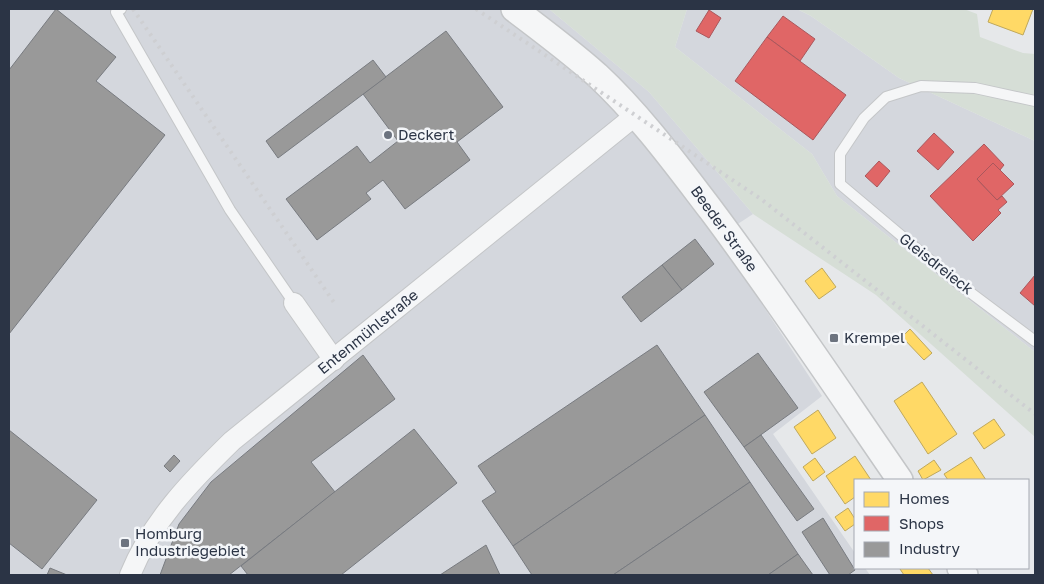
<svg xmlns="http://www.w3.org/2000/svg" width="1044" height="584" font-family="'Golos Text',sans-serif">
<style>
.built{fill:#d4d7dd}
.green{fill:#d6ded6}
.homes{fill:#ffd966;stroke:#bfa85c}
.shops{fill:#e06666;stroke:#aa575c}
.industry{fill:#999;stroke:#787b80}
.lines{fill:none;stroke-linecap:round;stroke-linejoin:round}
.service-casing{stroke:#c4c6c8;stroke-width:12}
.minor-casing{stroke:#c4c6c8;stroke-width:22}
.tertiary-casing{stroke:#c4c6c8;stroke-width:28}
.service{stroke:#f5f6f7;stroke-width:10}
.minor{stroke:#f5f6f7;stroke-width:20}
.tertiary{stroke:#f5f6f7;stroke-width:25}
.rail{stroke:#cecfd2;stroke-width:4;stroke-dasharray:2.5 5;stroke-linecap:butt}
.poi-dot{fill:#6c737f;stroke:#f4f6f9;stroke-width:2}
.labels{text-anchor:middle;stroke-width:5;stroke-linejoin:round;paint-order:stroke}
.poi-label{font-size:15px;fill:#2b3445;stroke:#f4f6f9;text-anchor:start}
.street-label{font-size:15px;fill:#2b3445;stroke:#f4f6f9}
</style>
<rect width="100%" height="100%" fill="#e6e8ea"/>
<g class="built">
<polygon points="9,9 549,9 649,92 753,214 718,237 822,396 773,434 855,553 855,568 865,568 870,575 9,575"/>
<polygon points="687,9 797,9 811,16 899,78 1035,141 1035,352 837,196 812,154 675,47"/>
</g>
<g class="green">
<polygon points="549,9 687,9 675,47 812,154 837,196 1035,352 1035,437 876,295 753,214 649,92"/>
<polygon points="797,9 964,9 977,14 980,37 1023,53 1035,54 1035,141 899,78 811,16"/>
</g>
<g class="homes">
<polygon points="993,9 1033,9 1023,35 988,22"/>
<polygon points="822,268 836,287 819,299 805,281"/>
<polygon points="910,329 932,353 924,360 902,337"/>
<polygon points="922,382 957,434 928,454 894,401"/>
<polygon points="818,410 836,438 812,454 794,427"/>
<polygon points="994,419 1005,435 984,449 973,433"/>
<polygon points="855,456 871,480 855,480 855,497 845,504 826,476"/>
<polygon points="971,457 986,480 948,480 944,474"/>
<polygon points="815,458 825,472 813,481 803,467"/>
<polygon points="934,460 941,470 923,480 918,471"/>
<polygon points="848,508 855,519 855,524 845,531 835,517"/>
<polygon points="902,568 928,568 933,575 904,575 900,569"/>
</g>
<g class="shops">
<polygon points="709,10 721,18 709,38 696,31"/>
<polygon points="783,16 815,39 800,61 767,37"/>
<polygon points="767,37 846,95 813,140 735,81"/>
<polygon points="934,133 954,152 938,170 917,151"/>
<polygon points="984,144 1004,165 1000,170 993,163 977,179 997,200 1002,196 1007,202 998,210 1001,213 973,241 930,196"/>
<polygon points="879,161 890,171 877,187 865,176"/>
<polygon points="993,163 1014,184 997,200 977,179"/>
<polygon points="1035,275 1035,306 1020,293"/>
</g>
<g class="industry">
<polygon points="56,9 116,57 96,81 165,135 9,334 9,70"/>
<polygon points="446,31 503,107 457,142 470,160 405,209 383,180 366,193 371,199 317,240 286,199 357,146 370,163 398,141 363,94"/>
<polygon points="373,60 386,77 278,158 266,141"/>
<polygon points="695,239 714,264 682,290 662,265"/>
<polygon points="662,265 682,290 641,322 622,297"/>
<polygon points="657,345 705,415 513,546 482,501 496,492 478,466"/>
<polygon points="758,353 798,408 744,447 704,392"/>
<polygon points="363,355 395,399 311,462 335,492 229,575 160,575 179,524 211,482"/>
<polygon points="705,415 750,482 613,575 532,575 513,546"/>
<polygon points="414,429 457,483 341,575 248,575 241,566"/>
<polygon points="9,430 97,500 42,569 9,543"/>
<polygon points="761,435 814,509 797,521 744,447"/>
<polygon points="174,455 180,461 170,472 164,466"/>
<polygon points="750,482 798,554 768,575 613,575"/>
<polygon points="823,518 855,570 848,575 830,575 802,532"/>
<polygon points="486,545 500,575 440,575"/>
<polygon points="798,554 813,575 768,575"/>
<polygon points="50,568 67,575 47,575"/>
</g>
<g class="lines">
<g class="service-casing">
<g id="service">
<polyline points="121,9 116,12 230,210 294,303"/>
<polyline points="1035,101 975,88 921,86 886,97 864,118 840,154 840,184 955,281 1035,341"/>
</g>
</g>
<g class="minor-casing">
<g id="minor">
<polyline points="294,303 334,360"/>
<path d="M130,575C152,521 191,481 232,441L636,115"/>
</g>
</g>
<g class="tertiary-casing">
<g id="tertiary">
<path d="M514,9C542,30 570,51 597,75C640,115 675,163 711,210C777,298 838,390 900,480"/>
<polyline points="960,568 965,575"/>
</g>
</g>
<use href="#service" class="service"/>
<use href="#minor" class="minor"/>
<use href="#tertiary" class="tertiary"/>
<g class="rail">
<polyline points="133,9 335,304"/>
<polyline points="476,9 761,199 1035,414"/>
</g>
</g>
<g class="poi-dot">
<circle cx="388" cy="135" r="5"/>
<rect x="829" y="333" width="10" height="10" rx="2.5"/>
<rect x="120" y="538" width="10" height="10" rx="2.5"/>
</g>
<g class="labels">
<g class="poi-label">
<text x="398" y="140">Deckert</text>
<text x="844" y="343">Krempel</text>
<text x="135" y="539">Homburg<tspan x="135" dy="17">Industriegebiet</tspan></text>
</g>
<g class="street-label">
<text transform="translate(724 229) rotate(54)" y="5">Beeder Straße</text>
<text transform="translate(936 264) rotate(38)" y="5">Gleisdreieck</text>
<text transform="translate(368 332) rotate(-39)" y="5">Entenmühlstraße</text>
</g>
</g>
<rect width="1044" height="584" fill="none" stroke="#2b3445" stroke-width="20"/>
<rect x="854" y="479" width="175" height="90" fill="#f4f6f9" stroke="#a4a8b1"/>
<rect x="864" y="492" width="25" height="15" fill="#ffd966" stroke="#a4a8b1"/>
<text x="899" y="504" font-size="15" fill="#2b3445">Homes</text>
<rect x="864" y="516" width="25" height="15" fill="#e06666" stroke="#a4a8b1"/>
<text x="899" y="529" font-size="15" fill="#2b3445">Shops</text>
<rect x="864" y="542" width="25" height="15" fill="#999999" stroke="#a4a8b1"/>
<text x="899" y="554" font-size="15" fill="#2b3445">Industry</text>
</svg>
